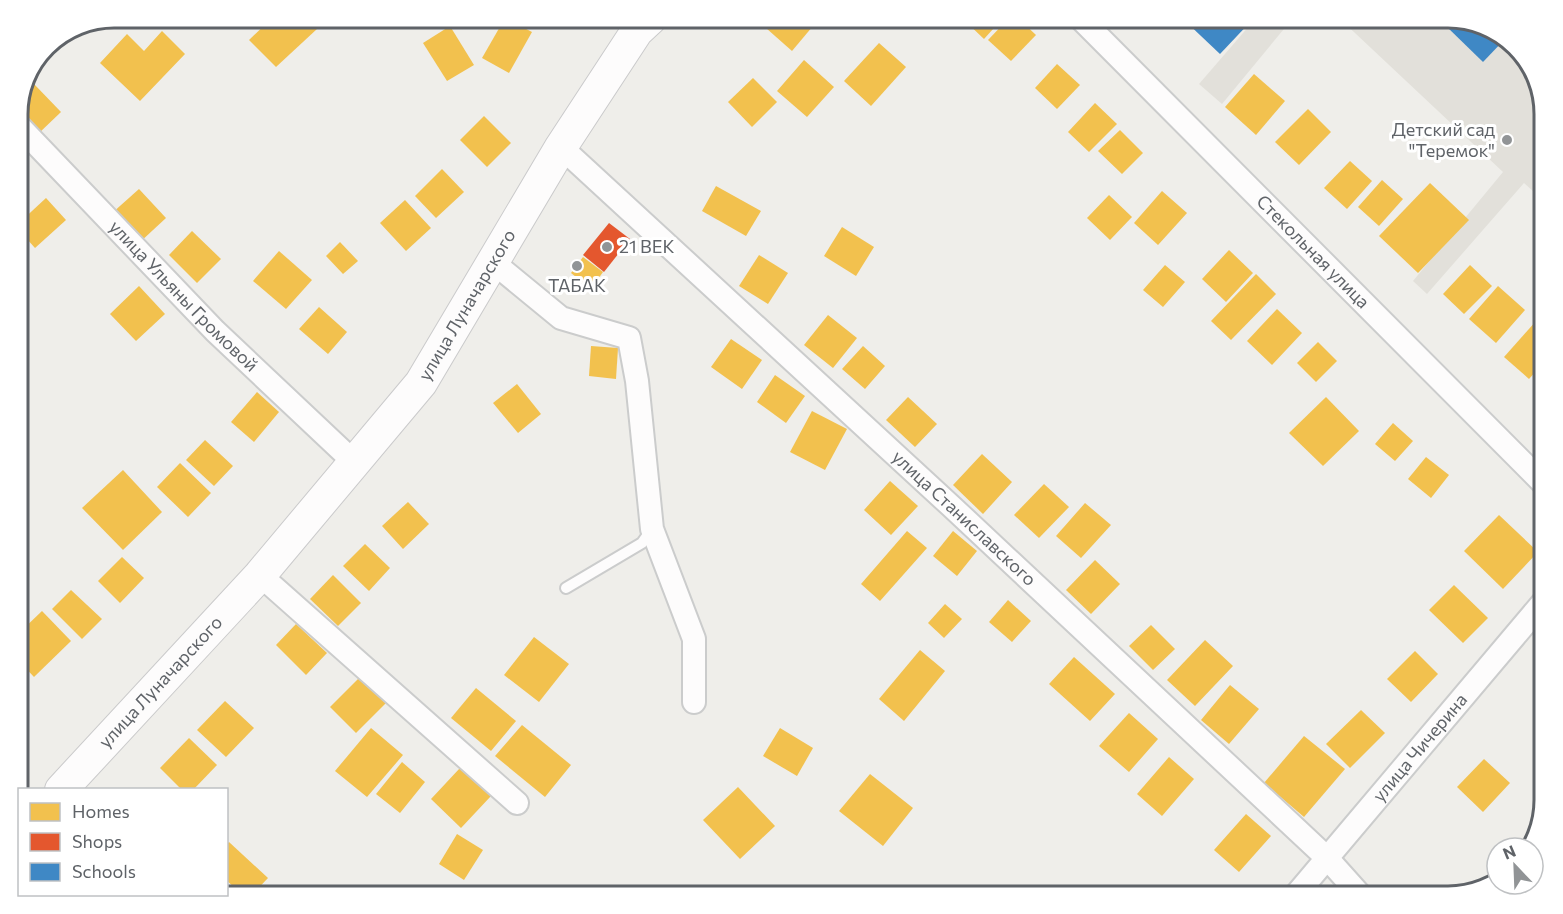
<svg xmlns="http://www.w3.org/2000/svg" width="1563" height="914" font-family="Commissioner,sans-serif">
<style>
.education{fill:#e2e0da}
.homes{fill:#f2c14e}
.shops{fill:#e4572e}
.schools{fill:#3f88c5}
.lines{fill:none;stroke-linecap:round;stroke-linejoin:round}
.service-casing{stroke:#cbcccc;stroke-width:14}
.minor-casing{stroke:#cbcccc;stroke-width:26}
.secondary-casing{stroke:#cacacb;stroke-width:34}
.service{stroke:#fdfcfc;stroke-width:10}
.minor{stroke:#fdfcfc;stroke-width:22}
.secondary{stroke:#fdfcfc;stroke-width:32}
.poi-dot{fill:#919496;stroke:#fff;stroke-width:2}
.labels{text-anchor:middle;stroke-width:6;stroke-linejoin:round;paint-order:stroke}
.poi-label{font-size:18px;fill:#5f6368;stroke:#fff;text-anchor:end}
.street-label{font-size:18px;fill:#5f6368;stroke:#fff}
.rim{fill:none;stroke:#5f6368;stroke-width:3}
</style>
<rect width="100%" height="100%" fill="#efeeea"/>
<g class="education">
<polygon points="1256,18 1293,18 1222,104 1199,84"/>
<polygon points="1339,18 1449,18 1497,31 1532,66 1545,108 1545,202 1524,183 1427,294 1413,281 1503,172"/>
</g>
<g class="homes">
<polygon points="272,18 307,18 317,29 276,67 249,40"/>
<polygon points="505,18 532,32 509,73 482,58"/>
<polygon points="761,18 804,18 813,26 792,51 758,21"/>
<polygon points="962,18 1003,18 984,39"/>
<polygon points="1009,18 1018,18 1036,35 1011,61 988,40"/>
<polygon points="450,26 474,65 447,81 423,43"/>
<polygon points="162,31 185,54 140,101 100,63 127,34 144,51"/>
<polygon points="879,43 906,67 871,106 844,81"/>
<polygon points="804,60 834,87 807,117 777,91"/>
<polygon points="1057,64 1080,85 1057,109 1035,88"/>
<polygon points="1254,74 1285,101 1256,135 1225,107"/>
<polygon points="753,78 777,102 752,127 728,102"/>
<polygon points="34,84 61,112 38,134 18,113 26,92"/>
<polygon points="1095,103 1117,124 1089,152 1068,132"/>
<polygon points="1308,109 1331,132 1299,165 1275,142"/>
<polygon points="484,116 511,143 487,167 460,140"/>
<polygon points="1120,130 1143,153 1122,174 1098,151"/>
<polygon points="1350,161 1372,181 1347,209 1324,188"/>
<polygon points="442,169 464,192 436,218 415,196"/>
<polygon points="1382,180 1403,199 1379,226 1358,207"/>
<polygon points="1430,183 1469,220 1418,273 1379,236"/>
<polygon points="716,186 761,211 746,236 702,211"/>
<polygon points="139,189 166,218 139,243 111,214"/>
<polygon points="1162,191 1187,213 1158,245 1134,223"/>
<polygon points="1109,195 1132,217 1110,240 1087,218"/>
<polygon points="46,198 66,220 35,248 18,229 18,224"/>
<polygon points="405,200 431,228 406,251 380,223"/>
<polygon points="842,227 874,247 856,276 824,256"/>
<polygon points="192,231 221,259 197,283 169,255"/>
<polygon points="340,242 358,261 343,274 326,256"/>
<polygon points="1229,250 1253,273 1226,302 1202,279"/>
<polygon points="279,251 312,280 286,309 253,281"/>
<polygon points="759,255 788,273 768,304 739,286"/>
<polygon points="583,257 603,272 591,289 571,273"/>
<polygon points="1165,265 1185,282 1163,307 1143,290"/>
<polygon points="1470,265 1492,286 1464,314 1443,294"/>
<polygon points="1256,274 1276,294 1231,340 1211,321"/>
<polygon points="139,286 165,314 136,341 110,314"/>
<polygon points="1498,286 1525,310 1496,343 1469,319"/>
<polygon points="319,307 347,332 328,354 299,329"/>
<polygon points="1277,309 1302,333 1272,365 1247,341"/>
<polygon points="1545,311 1545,361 1529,379 1504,357"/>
<polygon points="828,315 857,338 833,368 804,345"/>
<polygon points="731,339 762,360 742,389 711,367"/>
<polygon points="1318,342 1337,361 1316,382 1297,363"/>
<polygon points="591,346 618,348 616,379 589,376"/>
<polygon points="863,346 885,366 865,389 842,369"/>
<polygon points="775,375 805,396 786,423 757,402"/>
<polygon points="517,384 541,414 518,433 493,403"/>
<polygon points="257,392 279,412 254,442 231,422"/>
<polygon points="908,397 937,424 915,447 886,420"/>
<polygon points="1326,397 1359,431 1323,466 1289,433"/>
<polygon points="812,411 847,429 825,470 790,452"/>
<polygon points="1393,423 1413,441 1395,461 1375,444"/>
<polygon points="205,440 233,466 214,486 186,460"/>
<polygon points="982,454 1012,482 983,514 953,485"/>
<polygon points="1426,457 1449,475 1431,498 1408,479"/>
<polygon points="180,463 211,493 188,517 157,487"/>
<polygon points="123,470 162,512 123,550 82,508"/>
<polygon points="890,481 918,506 891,535 864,510"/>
<polygon points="1044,484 1069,507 1039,538 1014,515"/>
<polygon points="408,502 429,524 403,549 382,526"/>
<polygon points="1085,503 1111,525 1081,558 1056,536"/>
<polygon points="1499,515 1538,552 1503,589 1464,551"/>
<polygon points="907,531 927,548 880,601 861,584"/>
<polygon points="953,531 977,551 957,576 933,556"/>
<polygon points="365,544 390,568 369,591 343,566"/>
<polygon points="122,557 144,578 120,603 98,581"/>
<polygon points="1095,560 1120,584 1091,614 1066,590"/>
<polygon points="333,575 361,603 338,626 310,599"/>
<polygon points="1454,585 1488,618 1463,643 1429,610"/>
<polygon points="71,590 102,619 82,639 52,609"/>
<polygon points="1008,600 1031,621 1012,642 989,622"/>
<polygon points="945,604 962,619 944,638 928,623"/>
<polygon points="42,611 71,641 34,677 18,660 18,634"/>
<polygon points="296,624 327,653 306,675 276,645"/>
<polygon points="1151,625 1175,649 1153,670 1129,646"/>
<polygon points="534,637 569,664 539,702 504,675"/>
<polygon points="1205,640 1233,666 1195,706 1167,680"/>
<polygon points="920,650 945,671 904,721 879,699"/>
<polygon points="1415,651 1438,674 1411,702 1387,679"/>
<polygon points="1074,657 1115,694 1090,721 1049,684"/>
<polygon points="361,676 387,702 356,733 330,707"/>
<polygon points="1230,685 1259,709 1229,744 1201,720"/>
<polygon points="476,688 516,721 491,751 451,718"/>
<polygon points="225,701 254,728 226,757 197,730"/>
<polygon points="1361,710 1385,733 1350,768 1326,744"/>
<polygon points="1129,713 1158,739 1129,772 1099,746"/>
<polygon points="522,725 571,765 545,797 495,756"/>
<polygon points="371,728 403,755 367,797 335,771"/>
<polygon points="780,728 813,748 797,776 763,756"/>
<polygon points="1304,736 1345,769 1304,817 1264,783"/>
<polygon points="189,738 217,765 193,790 182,790 160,768"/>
<polygon points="1169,757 1194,779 1162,816 1137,794"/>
<polygon points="1484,759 1510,783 1483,812 1457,787"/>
<polygon points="402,762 425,782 400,813 376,794"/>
<polygon points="460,768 491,796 461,828 431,799"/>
<polygon points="870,774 913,808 883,846 839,811"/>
<polygon points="738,787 775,826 740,859 703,820"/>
<polygon points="1246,814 1271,836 1239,872 1214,850"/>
<polygon points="457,834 483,850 464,880 439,864"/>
<polygon points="229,842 268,878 251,896 244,896 226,880 226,845"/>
</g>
<polygon class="shops" points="609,223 630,239 604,272 583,255"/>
<g class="schools">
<polygon points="1182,18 1254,18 1220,54"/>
<polygon points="1453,19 1497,31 1505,39 1483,62 1446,26"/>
</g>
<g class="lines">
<g class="service-casing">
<polyline id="service" points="566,588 642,543 652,529"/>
</g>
<g class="minor-casing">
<g id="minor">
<path id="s1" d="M1080,18L1545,485"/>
<path id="s2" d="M18,125L215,331L355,463"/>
<path id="s3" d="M561,147L951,506L1327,858L1361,896"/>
<polyline points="494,263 561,318 629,338 637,381 652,529 694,639 694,702"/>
<polyline points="260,575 517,803"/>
<path id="s4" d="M1295,896L1545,600"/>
</g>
</g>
<g class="secondary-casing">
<g id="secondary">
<path id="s5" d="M61,790L260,575L421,383L561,147L637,31L651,18"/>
</g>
</g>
<use href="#service" class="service"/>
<use href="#minor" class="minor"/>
<use href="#secondary" class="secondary"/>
</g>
<g class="poi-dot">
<circle cx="1507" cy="140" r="6"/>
<circle cx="607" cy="247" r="6"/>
<circle cx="577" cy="266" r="6"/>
</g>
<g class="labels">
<g class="poi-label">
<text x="1495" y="136">Детский сад<tspan x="1495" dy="21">"Теремок"</tspan></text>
<text x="619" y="253" text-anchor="start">21 ВЕК</text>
<text x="577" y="292" text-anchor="middle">ТАБАК</text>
</g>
<g class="street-label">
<text dy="6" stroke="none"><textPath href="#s1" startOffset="330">Стекольная улица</textPath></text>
<text dy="6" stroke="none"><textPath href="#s2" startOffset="238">улица Ульяны Громовой</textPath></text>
<text dy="6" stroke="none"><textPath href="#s5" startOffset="634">улица Луначарского</textPath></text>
<text dy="6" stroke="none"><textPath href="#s3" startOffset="548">улица Станиславского</textPath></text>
<text dy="6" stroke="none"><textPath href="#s5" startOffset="147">улица Луначарского</textPath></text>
<text dy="6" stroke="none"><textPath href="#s4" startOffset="194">улица Чичерина</textPath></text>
</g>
</g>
<path d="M0 0H1563V914H0ZM114 28H1448A86 86 0 0 1 1534 114V800A86 86 0 0 1 1448 886H114A86 86 0 0 1 28 800V114A86 86 0 0 1 114 28Z" fill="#fff" fill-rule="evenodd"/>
<path class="rim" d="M114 28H1448A86 86 0 0 1 1534 114V800A86 86 0 0 1 1448 886H114A86 86 0 0 1 28 800V114A86 86 0 0 1 114 28Z"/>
<rect x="18" y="788" width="210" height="108" fill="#ffffff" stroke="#bfc1c3" stroke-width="1.5"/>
<rect x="30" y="803" width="30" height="18" fill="#f2c14e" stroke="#bfc1c3" stroke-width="1.5"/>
<text x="72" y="818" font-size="18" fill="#5f6368">Homes</text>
<rect x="30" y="833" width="30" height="18" fill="#e4572e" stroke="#bfc1c3" stroke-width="1.5"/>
<text x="72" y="848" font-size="18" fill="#5f6368">Shops</text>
<rect x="30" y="863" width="30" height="18" fill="#3f88c5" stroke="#bfc1c3" stroke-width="1.5"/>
<text x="72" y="878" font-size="18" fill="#5f6368">Schools</text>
<g transform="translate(1515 866) rotate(337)"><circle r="28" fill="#ffffff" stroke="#bfc1c3" stroke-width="1.5"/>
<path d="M0-4.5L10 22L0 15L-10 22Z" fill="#919496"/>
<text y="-9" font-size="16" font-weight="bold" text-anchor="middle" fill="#5f6368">N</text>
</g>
</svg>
